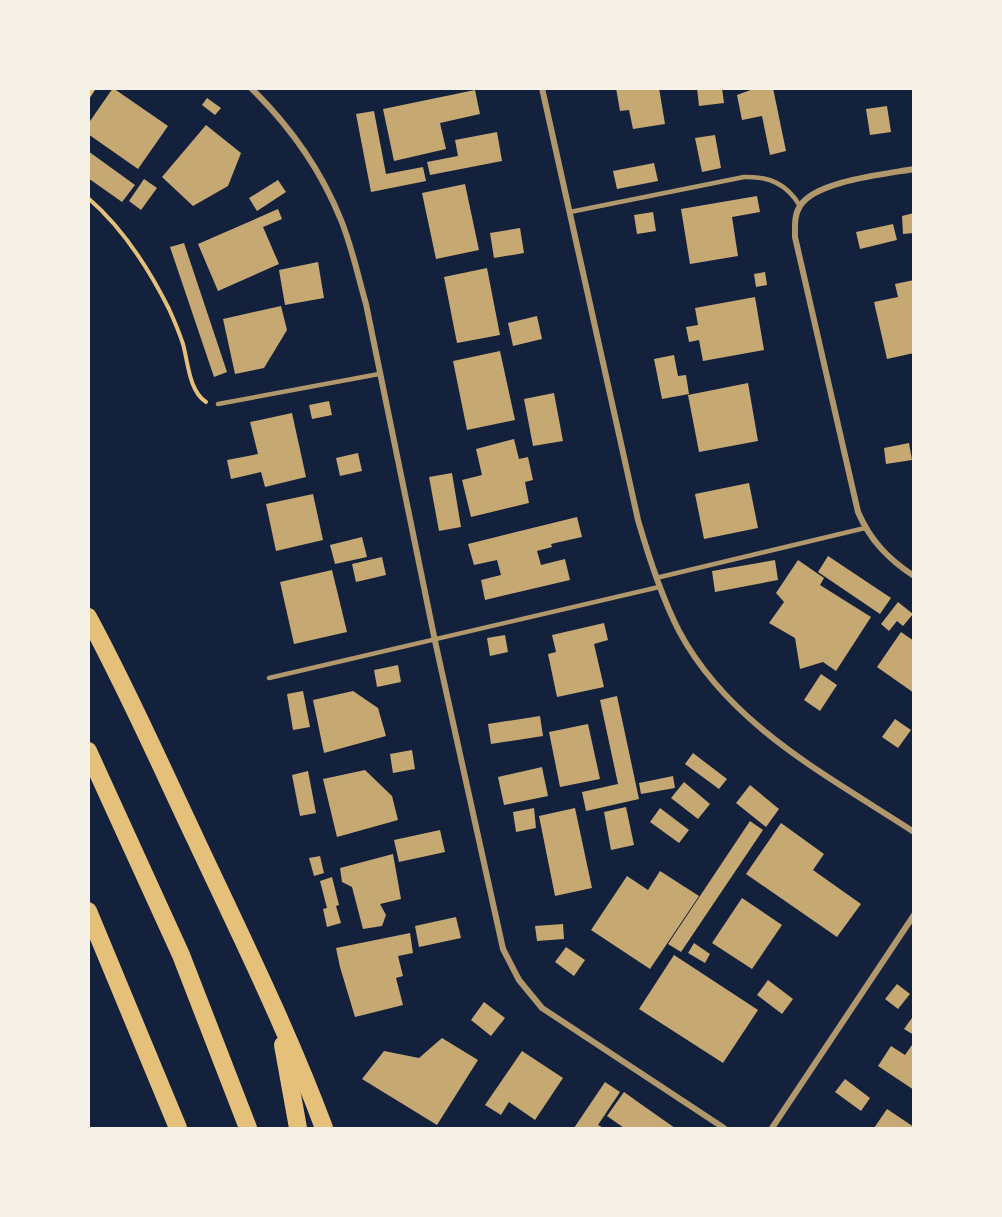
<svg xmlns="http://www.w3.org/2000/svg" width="1002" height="1217" font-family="'Work Sans',sans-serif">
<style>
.building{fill:#c6a872}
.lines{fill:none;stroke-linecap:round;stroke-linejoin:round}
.path{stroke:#e5c07b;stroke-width:4}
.service{stroke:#b1986c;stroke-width:4.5}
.minor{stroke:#b1986c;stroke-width:6}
.motorway{stroke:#e5c07b;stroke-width:18}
</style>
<rect width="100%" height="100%" fill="#14213d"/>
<g class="building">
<polygon points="113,88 168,126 138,169 88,134 88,124"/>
<polygon points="616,88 659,88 665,124 633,129 629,110 620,111"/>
<polygon points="697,88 722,88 724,103 699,106"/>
<polygon points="756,88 773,88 786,151 770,155 762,116 742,120 737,95"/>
<polygon points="475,90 480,114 440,123 446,149 394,161 383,109"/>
<polygon points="207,98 221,108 215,115 202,105"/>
<polygon points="887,106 891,132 870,135 866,109"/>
<polygon points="374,111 386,174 423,167 426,181 371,192 356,114"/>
<polygon points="206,125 241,153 228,186 193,206 162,177"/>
<polygon points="497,132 502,161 430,175 427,162 458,156 455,140"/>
<polygon points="715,135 721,168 702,172 695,138"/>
<polygon points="88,151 135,185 122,202 88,178"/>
<polygon points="654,163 658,181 617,189 613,171"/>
<polygon points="144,179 157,188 141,210 129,201"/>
<polygon points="278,180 286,192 257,211 249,198"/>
<polygon points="465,184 479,250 436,259 422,193"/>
<polygon points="757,196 760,212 732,217 738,256 690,264 681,209"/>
<polygon points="278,209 282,219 263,227 279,264 218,291 198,244"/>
<polygon points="653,212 656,231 637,234 634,215"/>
<polygon points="914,213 914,233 903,234 902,216"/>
<polygon points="893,224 897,240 860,249 856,232"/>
<polygon points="520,228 524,253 494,258 490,233"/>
<polygon points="184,243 227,372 214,377 170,247"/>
<polygon points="318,262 324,298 285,305 279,270"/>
<polygon points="487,268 500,335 457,343 444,277"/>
<polygon points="765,272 767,285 756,287 754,274"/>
<polygon points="914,280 914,353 887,359 874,302 898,297 895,284"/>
<polygon points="755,297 764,350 703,361 699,340 689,342 686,327 698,325 695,308"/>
<polygon points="281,306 287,330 264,368 235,374 223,319"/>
<polygon points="537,316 542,339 513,346 508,323"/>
<polygon points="500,351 515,420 467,430 453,361"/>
<polygon points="674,355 678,376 686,375 689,394 662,399 654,359"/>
<polygon points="748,383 758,441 699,452 688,395"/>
<polygon points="554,393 563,441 533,446 524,399"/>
<polygon points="329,401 332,415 312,419 309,405"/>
<polygon points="292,413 306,477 265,487 261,472 231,479 227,460 258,454 250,422"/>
<polygon points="514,439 519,459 528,457 533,480 525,482 529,503 471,517 462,480 482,475 476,449"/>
<polygon points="909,443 912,460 886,464 884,448"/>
<polygon points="358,453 362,471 340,476 336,458"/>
<polygon points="452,473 461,527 439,531 429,477"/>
<polygon points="749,483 758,528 704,539 695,494"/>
<polygon points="313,494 323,540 276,551 266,504"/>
<polygon points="577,517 582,537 551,544 552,547 537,551 541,565 565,559 570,580 485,600 481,580 501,575 497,560 474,565 468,544"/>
<polygon points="362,537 367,557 335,564 330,545"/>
<polygon points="828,556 891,598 880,614 818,572"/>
<polygon points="382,557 386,575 356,582 352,564"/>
<polygon points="775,560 778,580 715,592 712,571"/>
<polygon points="798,560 824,578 820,585 871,617 836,671 823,662 800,669 795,638 769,623 784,602 776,593"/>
<polygon points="332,570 347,632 294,644 280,582"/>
<polygon points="898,602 913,614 903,626 897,621 889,631 881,624"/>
<polygon points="604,623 608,640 594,644 604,687 557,697 548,654 556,652 552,635"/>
<polygon points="901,632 914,641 914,693 877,667"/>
<polygon points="505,635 508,652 490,656 487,638"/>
<polygon points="398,665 401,682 377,687 374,670"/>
<polygon points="821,674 837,685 820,711 804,700"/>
<polygon points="303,691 310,727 293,730 287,694"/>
<polygon points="353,691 378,708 386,736 324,753 313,700"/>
<polygon points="617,696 639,799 586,811 582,792 618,784 600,700"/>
<polygon points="540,716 543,736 491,744 488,724"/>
<polygon points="895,719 911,730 898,748 882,737"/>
<polygon points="588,724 600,779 560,787 549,732"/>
<polygon points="412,750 415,769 393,773 390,754"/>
<polygon points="693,753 727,779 719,789 685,764"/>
<polygon points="542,767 548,796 504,805 498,777"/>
<polygon points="365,770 392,796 398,820 337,837 323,779"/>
<polygon points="308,771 316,813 300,816 292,775"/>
<polygon points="673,776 675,788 641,794 639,783"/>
<polygon points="684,782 710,804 698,819 671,798"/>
<polygon points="750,785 779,809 766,827 736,803"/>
<polygon points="626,807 634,845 611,850 604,812"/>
<polygon points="534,808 536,828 516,832 513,812"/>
<polygon points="575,808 592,888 555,896 539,816"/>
<polygon points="660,808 689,830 679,843 650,822"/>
<polygon points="750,821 763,830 681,952 668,944"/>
<polygon points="781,823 824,854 813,870 861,904 837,937 746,874"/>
<polygon points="440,830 445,852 399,862 394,840"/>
<polygon points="393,854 401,899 380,904 386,915 382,926 363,929 352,887 342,882 340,868"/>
<polygon points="320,856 324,873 314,876 309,858"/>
<polygon points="660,871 699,896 650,969 591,930 627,876 648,890"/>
<polygon points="332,877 339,905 336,906 341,923 327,927 323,909 327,908 320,881"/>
<polygon points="742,898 782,925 752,969 712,943"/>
<polygon points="456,917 461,938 419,947 415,926"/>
<polygon points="563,924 564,939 537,941 535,926"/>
<polygon points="410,933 413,953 398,956 403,976 396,978 403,1005 355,1017 340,967 336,948"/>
<polygon points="694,943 710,954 705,963 688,953"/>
<polygon points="566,947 585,960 574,976 555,962"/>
<polygon points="674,955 758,1010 723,1063 639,1009"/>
<polygon points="768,980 793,999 782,1014 757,995"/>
<polygon points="897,984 910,994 898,1009 885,999"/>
<polygon points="484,1002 505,1018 491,1036 471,1020"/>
<polygon points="914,1015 914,1035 904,1029"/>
<polygon points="442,1038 478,1060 437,1125 362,1079 384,1051 419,1058"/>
<polygon points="914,1042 914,1090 878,1066 891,1046 905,1055"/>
<polygon points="522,1051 563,1078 535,1120 509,1102 501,1115 485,1105"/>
<polygon points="845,1079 870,1098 861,1111 835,1092"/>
<polygon points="605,1082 620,1092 598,1125 604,1128 574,1128"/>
<polygon points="624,1092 645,1107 675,1128 624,1128 607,1116"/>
<polygon points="887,1109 914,1127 914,1128 874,1128"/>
</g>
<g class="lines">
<g class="path">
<polyline points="88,97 94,88"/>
<path d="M88,198C123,228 149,269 169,309C174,320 179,332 183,344C188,362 189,391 206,402"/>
</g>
<g class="service">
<path d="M570,212L744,177C769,176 787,184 800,206"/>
<polyline points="218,404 379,374"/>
<polyline points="656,578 865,528"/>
<polyline points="269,678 659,587"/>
</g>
<g class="minor">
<path d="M251,88C290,126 321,170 341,220C352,247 358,276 366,304L435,641L503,949L519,980L542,1008L724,1128"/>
<path d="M542,88L638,520C649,558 661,596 679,631C729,725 828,776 914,832"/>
<path d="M914,169C886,174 815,181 800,206C794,215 795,226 795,237L858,512C870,540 888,559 914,576"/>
<polyline points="772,1128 914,915"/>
</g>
<g class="motorway">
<path d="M88,617C127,689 160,764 195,838C240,934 287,1029 324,1128"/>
<polyline points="88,751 181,955 248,1128"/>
<polyline points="88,911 178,1128"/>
<polyline points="283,1045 298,1128"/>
</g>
</g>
<rect width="1002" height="1217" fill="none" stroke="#f6f1e7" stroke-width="180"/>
</svg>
